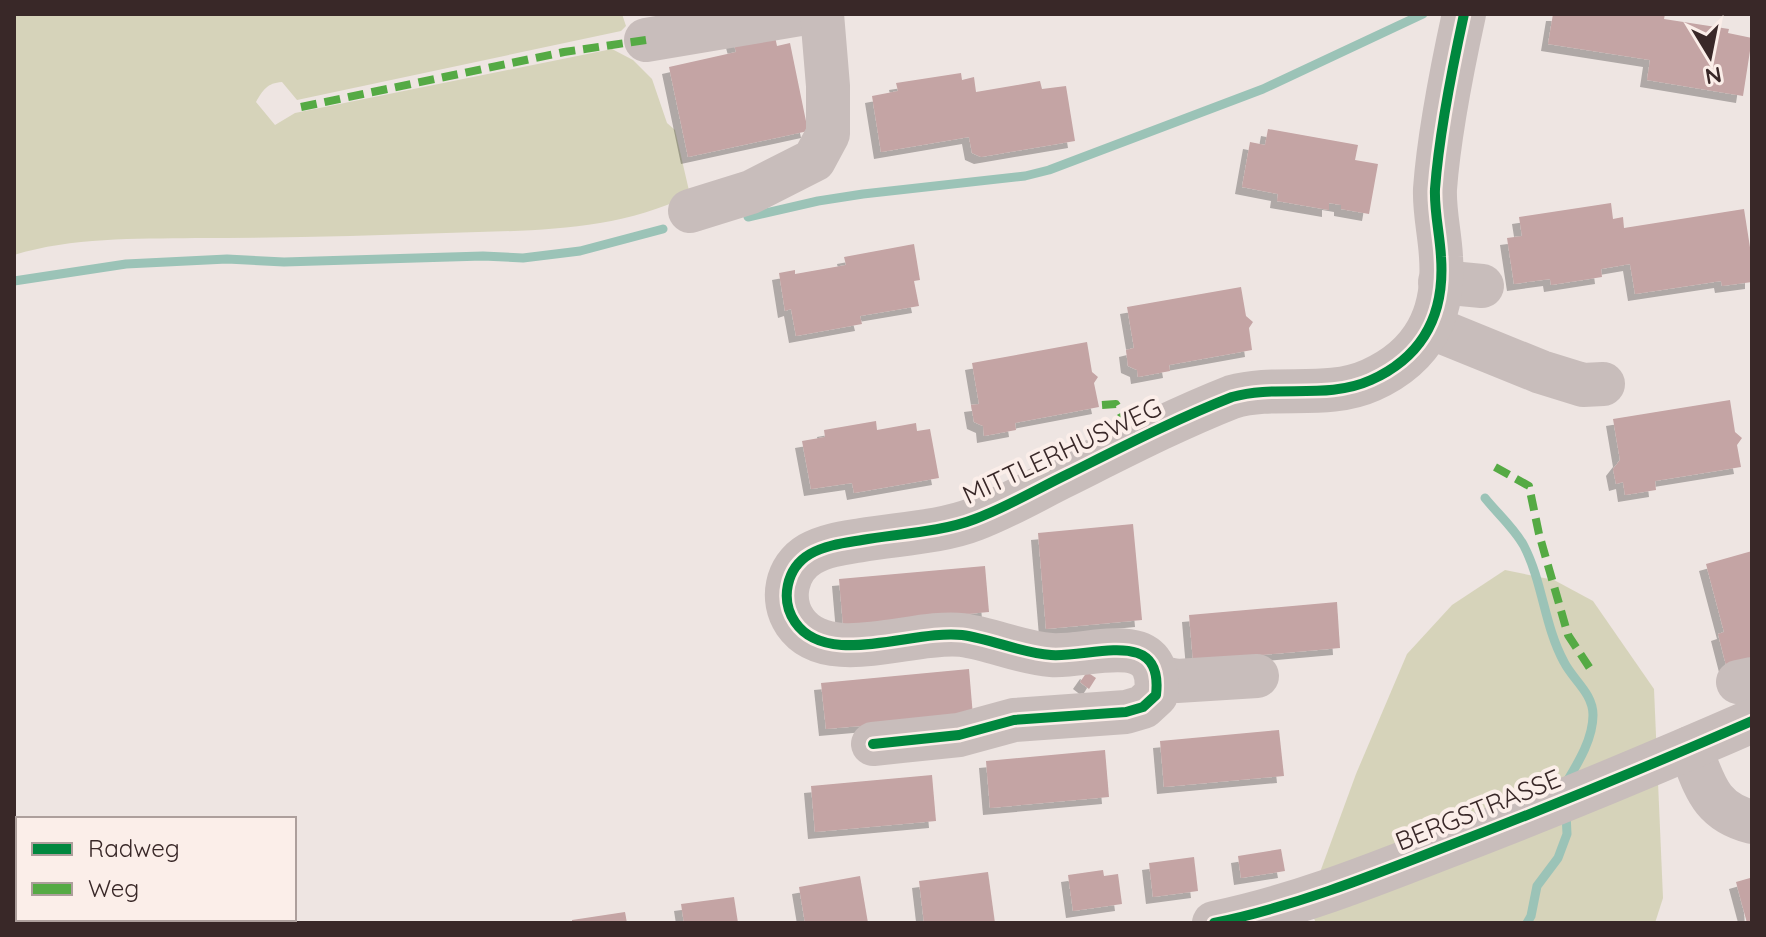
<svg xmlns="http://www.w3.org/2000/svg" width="1766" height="937" font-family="Quicksand,sans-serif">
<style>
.green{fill:#d6d3ba}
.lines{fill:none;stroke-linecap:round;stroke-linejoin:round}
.stream{stroke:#9bc3b7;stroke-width:9}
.building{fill:#c4a4a4;filter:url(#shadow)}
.minor{stroke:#c8bdbb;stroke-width:44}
.quiet{stroke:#5a4;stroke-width:8;stroke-dasharray:16 8;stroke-linecap:butt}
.cycleway-casing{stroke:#fbeee9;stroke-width:15}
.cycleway{stroke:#00873e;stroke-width:10}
.labels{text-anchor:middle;stroke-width:8;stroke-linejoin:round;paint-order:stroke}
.street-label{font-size:26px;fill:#392828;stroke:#fbeee9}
</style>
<defs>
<filter id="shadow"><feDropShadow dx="-7" dy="7" stdDeviation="0" flood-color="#0004"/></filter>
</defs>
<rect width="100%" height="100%" fill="#eee5e2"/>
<g class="green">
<path d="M14,14H622L626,26L621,31L297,100L282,82C267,83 263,90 256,102L275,125L295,113L612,49L633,60L652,79L667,123L675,130L690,195C611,233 531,230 446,233C362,236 279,238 195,238C134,239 73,237 14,255Z"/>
<polygon points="1505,570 1554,580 1593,601 1654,689 1663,898 1655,923 1316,923 1308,905 1356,774 1407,654 1452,605"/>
</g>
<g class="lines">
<g class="stream">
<polyline points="748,217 818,201 863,194 1025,176 1049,170 1263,89 1423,14"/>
<polyline points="14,281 126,264 227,259 284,262 483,256 523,258 580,251 663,229"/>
<path d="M1485,498C1497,513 1515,529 1524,546C1543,583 1544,625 1564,662C1573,680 1593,693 1593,715C1593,739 1578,763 1566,783"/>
<polyline points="1527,923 1531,916 1537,886 1558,858 1567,834 1566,813"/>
</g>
</g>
<g class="building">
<polygon points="1553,14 1665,14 1664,19 1729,29 1728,33 1752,38 1743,96 1647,80 1650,60 1548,44"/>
<polygon points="774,32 777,46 790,43 808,131 688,157 669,67 736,52 733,41"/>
<polygon points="961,73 962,80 974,77 976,92 1040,81 1042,89 1066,86 1075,141 981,157 972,153 969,137 881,152 872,96 898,91 896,83"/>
<polygon points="1268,129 1358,145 1355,160 1378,164 1369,214 1341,209 1341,205 1329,203 1329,210 1277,201 1278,194 1242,187 1250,142 1265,145"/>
<polygon points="1611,203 1613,219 1623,217 1624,228 1744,209 1752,260 1752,282 1722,286 1721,281 1635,294 1630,264 1601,269 1602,277 1551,285 1550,279 1514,284 1507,238 1522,236 1519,217"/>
<polygon points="914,244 920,280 914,281 919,306 860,316 862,324 796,336 791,309 785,311 779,273 795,270 795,274 846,265 844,257"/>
<polygon points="1241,287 1246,316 1253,322 1249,328 1252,350 1169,365 1170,371 1138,377 1137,370 1128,366 1126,350 1134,348 1127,307"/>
<polygon points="1087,342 1092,372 1098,377 1094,383 1099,407 1015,423 1016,430 984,436 983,426 974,422 971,405 979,404 972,363"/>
<polygon points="1730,400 1735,432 1742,438 1737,445 1741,467 1655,481 1656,490 1625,495 1623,482 1616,484 1613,469 1620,460 1613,419"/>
<polygon points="876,421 877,430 916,423 917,431 930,429 939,478 854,493 852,483 811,489 802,441 825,437 824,430"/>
<polygon points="1133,524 1142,620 1046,629 1038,533"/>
<polygon points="1752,551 1752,667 1728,673 1718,634 1724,632 1706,564"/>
<polygon points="985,566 989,612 843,625 839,579"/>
<polygon points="1337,602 1340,648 1193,661 1189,615"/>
<polygon points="969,669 973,716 826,729 821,683"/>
<polygon points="1087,672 1096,678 1089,689 1080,682"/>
<polygon points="1279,730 1284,776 1164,787 1160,741"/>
<polygon points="1105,750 1109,797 990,808 986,761"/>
<polygon points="932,775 936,821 815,832 811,786"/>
<polygon points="1281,849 1285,871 1241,878 1238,856"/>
<polygon points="1194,857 1198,891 1153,897 1149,863"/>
<polygon points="1103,870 1104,876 1118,874 1122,904 1073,911 1068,875"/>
<polygon points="988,872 995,923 924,923 919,881"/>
<polygon points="18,876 18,914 15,915 14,877"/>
<polygon points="860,876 868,923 805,923 799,887"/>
<polygon points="1750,878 1752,923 1747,923 1736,882"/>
<polygon points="734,897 738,923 684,923 681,904"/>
<polygon points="625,912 627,923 572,923 572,920"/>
</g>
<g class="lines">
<g class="minor">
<polyline points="646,40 800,14"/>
<polyline points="690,211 751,192 814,160 828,134 828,86 822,14"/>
<polyline points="1440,282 1482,286"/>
<polyline points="1430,327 1541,372 1583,385 1603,384"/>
<polyline points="1158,677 1177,681 1257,676"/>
<polyline points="1738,682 1752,679"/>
<path d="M873,744L959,735L1014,720L1126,712L1143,707L1156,695C1164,626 1091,658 1051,655C1021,653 992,639 962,635C914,629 827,669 795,622C780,600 786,568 810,554C826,545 844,543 862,540C897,534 942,532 975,519C1007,507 1037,489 1068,474C1122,447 1176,419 1232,397C1277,384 1327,400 1371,380C1424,356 1445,314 1441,257C1440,235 1434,211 1435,189C1439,134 1452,69 1464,14"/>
<path d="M1690,748C1705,785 1709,811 1752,822"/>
<path d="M1214,923C1292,907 1366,878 1440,849C1545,809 1649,766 1752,721"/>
</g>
<g class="quiet">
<polyline points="301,107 564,52 646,40"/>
<polyline points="1102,405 1116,404 1135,440"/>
<polyline points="1495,467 1529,486 1539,534 1568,635 1591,670"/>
</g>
<g class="cycleway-casing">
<g id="cycleway">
<path d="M873,744L959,735L1014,720L1126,712L1143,707L1156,695C1164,626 1091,658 1051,655C1021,653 992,639 962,635C914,629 827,669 795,622C780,600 786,568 810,554C826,545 844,543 862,540C897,534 942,532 975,519C1007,507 1037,489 1068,474C1122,447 1176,419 1232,397C1277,384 1327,400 1371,380C1424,356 1445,314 1441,257C1440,235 1434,211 1435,189C1439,134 1452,69 1464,14"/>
<path d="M1214,923C1292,907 1366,878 1440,849C1545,809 1649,766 1752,721"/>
</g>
</g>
<use href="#cycleway" class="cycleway"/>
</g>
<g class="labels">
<g class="street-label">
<text transform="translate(1062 451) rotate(-25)" y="9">MITTLERHUSWEG</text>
<text transform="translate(1478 810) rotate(-22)" y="9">BERGSTRASSE</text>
</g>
</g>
<rect width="1766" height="937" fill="none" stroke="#392828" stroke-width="32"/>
<rect x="16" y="817" width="280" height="104" fill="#fbeee9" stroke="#ad9f9c" stroke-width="2"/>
<rect x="32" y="843" width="40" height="12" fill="#00873e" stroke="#ad9f9c" stroke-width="2"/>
<text x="88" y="857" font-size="24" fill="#392828">Radweg</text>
<rect x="32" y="883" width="40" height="12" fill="#55aa44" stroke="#ad9f9c" stroke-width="2"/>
<text x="88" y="897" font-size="24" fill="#392828">Weg</text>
<g transform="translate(1710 56) rotate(170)" stroke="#fbeee9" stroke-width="6" paint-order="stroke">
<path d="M0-6L14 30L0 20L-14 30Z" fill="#392828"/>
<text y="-12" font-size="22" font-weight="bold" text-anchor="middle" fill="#392828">N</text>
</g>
</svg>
